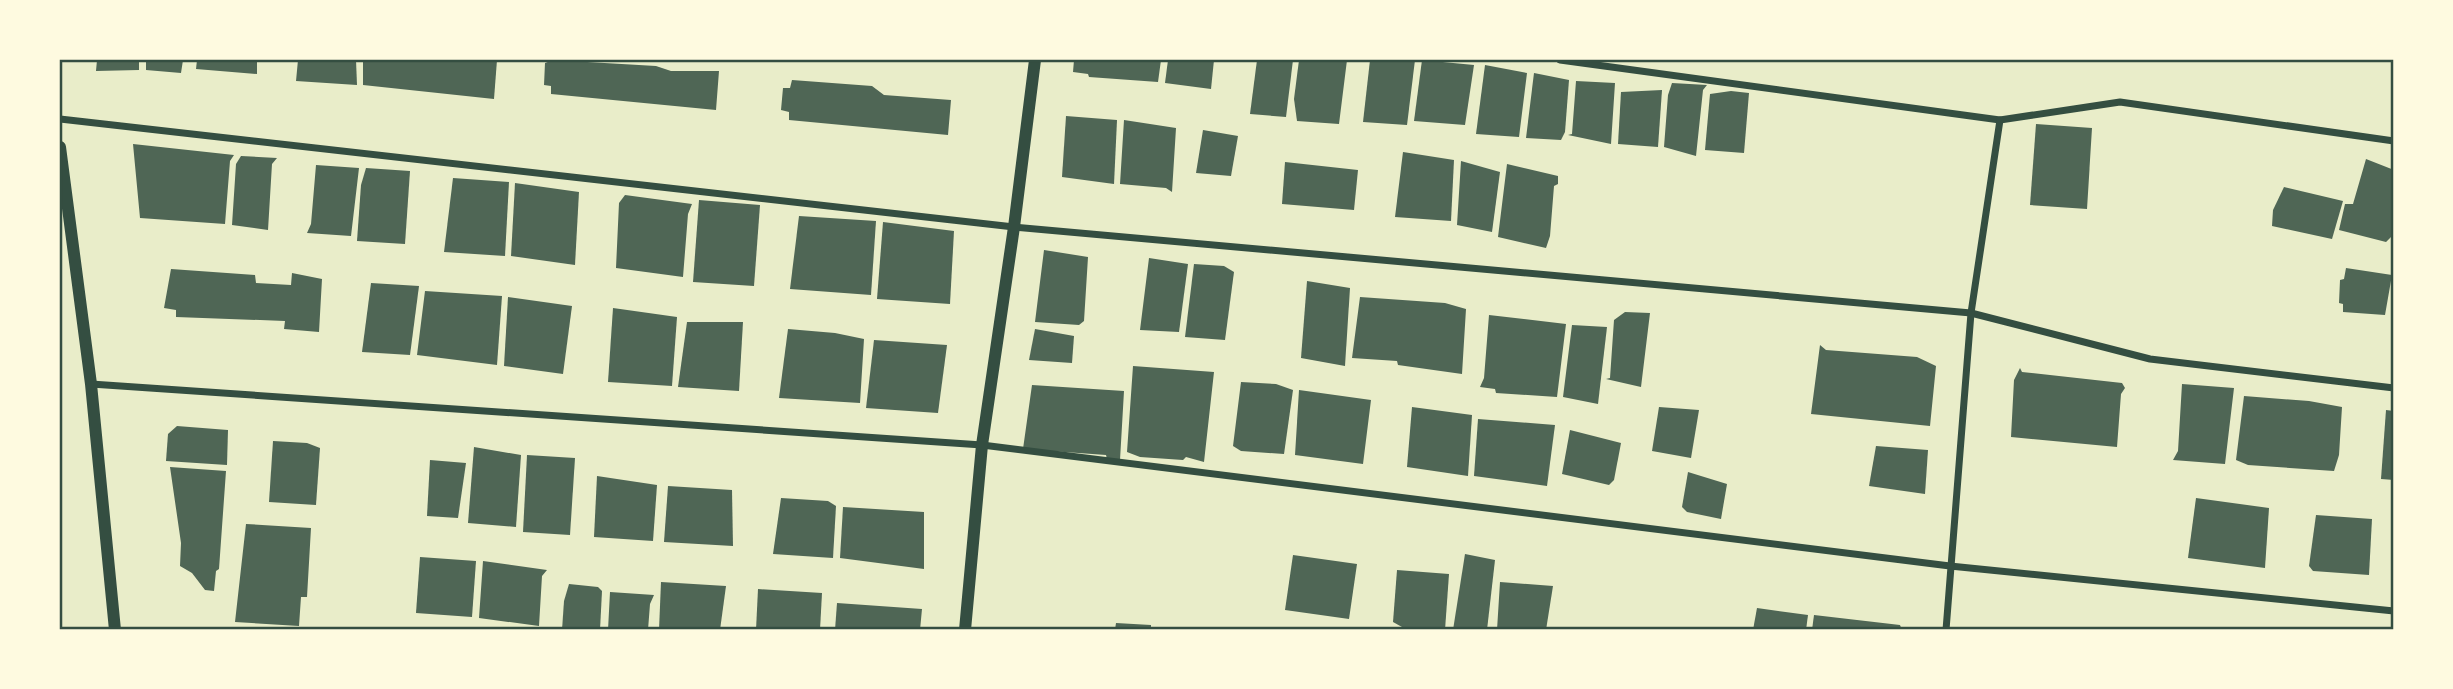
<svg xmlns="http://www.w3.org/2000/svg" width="2453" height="689" font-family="Lato,sans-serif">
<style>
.building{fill:#4f6655}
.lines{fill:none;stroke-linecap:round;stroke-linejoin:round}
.minor{stroke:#344e41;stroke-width:7}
.tertiary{stroke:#344e41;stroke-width:12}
.neatline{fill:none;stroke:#344e41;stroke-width:2.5}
</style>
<rect width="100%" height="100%" fill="#e9edc9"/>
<g class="building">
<polygon points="97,60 139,60 139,70 96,71"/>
<polygon points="146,60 183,60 181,73 146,70"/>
<polygon points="197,60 257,60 257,74 196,69"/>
<polygon points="298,60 356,60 357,85 296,81"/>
<polygon points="363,60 497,60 494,99 363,85"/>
<polygon points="553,60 656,66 671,71 719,71 716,110 551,94 551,86 544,85 545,63"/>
<polygon points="1074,60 1161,60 1158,82 1089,77 1088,74 1073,72"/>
<polygon points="1168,60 1214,60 1211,89 1165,83"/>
<polygon points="1257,60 1293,60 1286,117 1250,114"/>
<polygon points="1299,60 1347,60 1339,124 1297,121 1294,99"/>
<polygon points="1370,60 1415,60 1407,125 1363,122"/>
<polygon points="1422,60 1474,65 1465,125 1414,121"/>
<polygon points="1485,65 1527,73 1519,137 1476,134"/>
<polygon points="1534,73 1569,80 1565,132 1561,140 1526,138"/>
<polygon points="792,80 872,86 884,95 951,100 948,135 789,120 789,112 781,110 783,88 790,88"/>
<polygon points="1576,81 1615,83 1611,144 1568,135 1572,134"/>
<polygon points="1672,83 1707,85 1703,90 1696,156 1664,147 1668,95"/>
<polygon points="1662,90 1658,147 1618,144 1621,92"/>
<polygon points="1731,91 1749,93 1744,153 1705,150 1710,94"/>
<polygon points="1066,116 1117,120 1114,184 1062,177"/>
<polygon points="1124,120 1176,128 1172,192 1166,188 1120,184"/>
<polygon points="2036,124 2092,128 2087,209 2030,205"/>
<polygon points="1203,130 1238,136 1231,176 1196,173"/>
<polygon points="133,144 234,155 230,161 225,224 140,218"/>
<polygon points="1403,152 1454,160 1451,221 1395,217"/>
<polygon points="241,156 277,158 272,164 268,230 232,225 236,164"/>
<polygon points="2366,159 2394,170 2394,225 2391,237 2386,242 2339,230 2345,204 2353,204"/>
<polygon points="1461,161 1500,172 1492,232 1457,225"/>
<polygon points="1285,162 1358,170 1354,210 1282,204"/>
<polygon points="1507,164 1558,176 1558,184 1554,186 1550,236 1546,248 1498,237"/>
<polygon points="316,165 359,168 351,236 307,233 311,224"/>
<polygon points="366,168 410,171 405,244 357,241 361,185"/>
<polygon points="453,178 509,182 505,256 444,252"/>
<polygon points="515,183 579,192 575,265 511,256"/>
<polygon points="2284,187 2343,201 2332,239 2272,226 2273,210"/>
<polygon points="625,195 692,204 688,214 683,277 616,268 619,203"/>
<polygon points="699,200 760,205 754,286 693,282"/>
<polygon points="799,216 876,221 871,295 790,289"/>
<polygon points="883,222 954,231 950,304 877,299"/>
<polygon points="1044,250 1088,257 1084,321 1079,325 1035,322"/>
<polygon points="1149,258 1188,264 1179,332 1140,330"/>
<polygon points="1194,264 1224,266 1234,272 1225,340 1185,337"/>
<polygon points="2346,268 2392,275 2385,315 2343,312 2343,304 2339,303 2340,280 2344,279"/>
<polygon points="171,269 255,275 256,283 291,285 292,273 322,279 319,332 284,329 285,321 176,317 176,310 164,308"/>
<polygon points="1307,281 1350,288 1345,366 1301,358"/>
<polygon points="371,283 419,286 410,355 362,352"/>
<polygon points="425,291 502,296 497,365 417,355"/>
<polygon points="508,297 572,306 563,374 504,366"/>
<polygon points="1360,297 1445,303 1466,309 1462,374 1398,365 1397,361 1352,358"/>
<polygon points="613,308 677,317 672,386 608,382"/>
<polygon points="1625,312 1650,313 1641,387 1606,379 1610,378 1614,320"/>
<polygon points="1489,315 1566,324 1557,397 1496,393 1495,389 1480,387 1484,378"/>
<polygon points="687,322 743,322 739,391 678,387"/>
<polygon points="1572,325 1607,327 1598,404 1563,397"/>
<polygon points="788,329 835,333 864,339 860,403 779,398"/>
<polygon points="1035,329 1074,336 1072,363 1029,360"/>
<polygon points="874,340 947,345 938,413 866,408"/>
<polygon points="1820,345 1826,350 1917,357 1936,366 1930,426 1811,414"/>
<polygon points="1133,366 1214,372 1204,462 1186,457 1183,460 1140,457 1127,452"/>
<polygon points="2020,368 2022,372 2122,383 2125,388 2121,394 2117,447 2011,437 2014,380"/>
<polygon points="1241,382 1276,384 1293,390 1284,454 1241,451 1233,446"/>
<polygon points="2182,384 2234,388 2225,464 2173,460 2178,451"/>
<polygon points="1032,385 1124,391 1120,460 1107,459 1106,455 1023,449"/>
<polygon points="1299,390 1371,400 1363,464 1295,455"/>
<polygon points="2244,396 2309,401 2342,407 2339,455 2334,471 2248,465 2236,460"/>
<polygon points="1412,407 1472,415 1468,476 1407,467"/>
<polygon points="1659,407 1699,410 1691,458 1652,451"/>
<polygon points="2386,410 2394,411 2394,480 2381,479"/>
<polygon points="1478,419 1555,425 1547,486 1474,476"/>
<polygon points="177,426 228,430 227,465 166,461 168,434"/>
<polygon points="1570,430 1621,443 1614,480 1609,485 1562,474"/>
<polygon points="273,441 307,443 320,448 316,505 269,502"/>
<polygon points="1876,446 1928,450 1925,494 1869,486"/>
<polygon points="474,447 521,455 516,527 468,523"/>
<polygon points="527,455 575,458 570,535 523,532"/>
<polygon points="430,460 466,463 458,518 427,516"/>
<polygon points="170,467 226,471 219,569 216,571 214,591 205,590 192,573 180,566 181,543"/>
<polygon points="1688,472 1727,484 1721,519 1687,512 1682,507"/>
<polygon points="597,476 657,485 653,541 594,537"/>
<polygon points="668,486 732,490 733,546 664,542"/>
<polygon points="781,498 828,501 836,506 833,558 773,554"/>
<polygon points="2196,498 2269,508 2265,568 2188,558"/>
<polygon points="843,507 924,512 924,569 840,558"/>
<polygon points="2316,515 2372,519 2369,575 2313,571 2309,566"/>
<polygon points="246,524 311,528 307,597 301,597 299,626 235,622"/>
<polygon points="1465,554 1495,560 1487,630 1453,630"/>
<polygon points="1293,555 1357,564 1349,619 1285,610"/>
<polygon points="420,557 476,561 472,617 416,613"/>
<polygon points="483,561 547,570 542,576 539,626 479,618"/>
<polygon points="1397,570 1449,574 1445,630 1402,627 1393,622"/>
<polygon points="661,582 726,586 720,630 659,630"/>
<polygon points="1500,582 1553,586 1546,630 1497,630"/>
<polygon points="569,584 598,587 602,591 600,630 562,630 564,601"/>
<polygon points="758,589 822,593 820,630 756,630"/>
<polygon points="610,592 654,595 650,604 648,630 608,630"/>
<polygon points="837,603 922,609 920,630 835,630"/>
<polygon points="1757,608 1808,615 1806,630 1753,630"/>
<polygon points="1814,615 1900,625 1902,630 1812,630"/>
<polygon points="1116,623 1151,625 1151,630 1115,630"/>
</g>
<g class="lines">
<g class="minor">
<polyline points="1560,60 2000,120 2120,102 2394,141"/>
<polyline points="60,119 1014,227 1971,313 2150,359 2394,388"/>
<polyline points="91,384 982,445 1950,566 2394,611"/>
<polyline points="1946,630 1971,313 2000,120"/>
</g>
<g class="tertiary">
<polyline points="60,147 91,384 115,630"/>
<polyline points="965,630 982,445 1014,227 1035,60"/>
</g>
</g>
<rect width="2453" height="689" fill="none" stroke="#fefae0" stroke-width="122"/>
<rect x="61" y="61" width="2331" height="567" class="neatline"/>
</svg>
